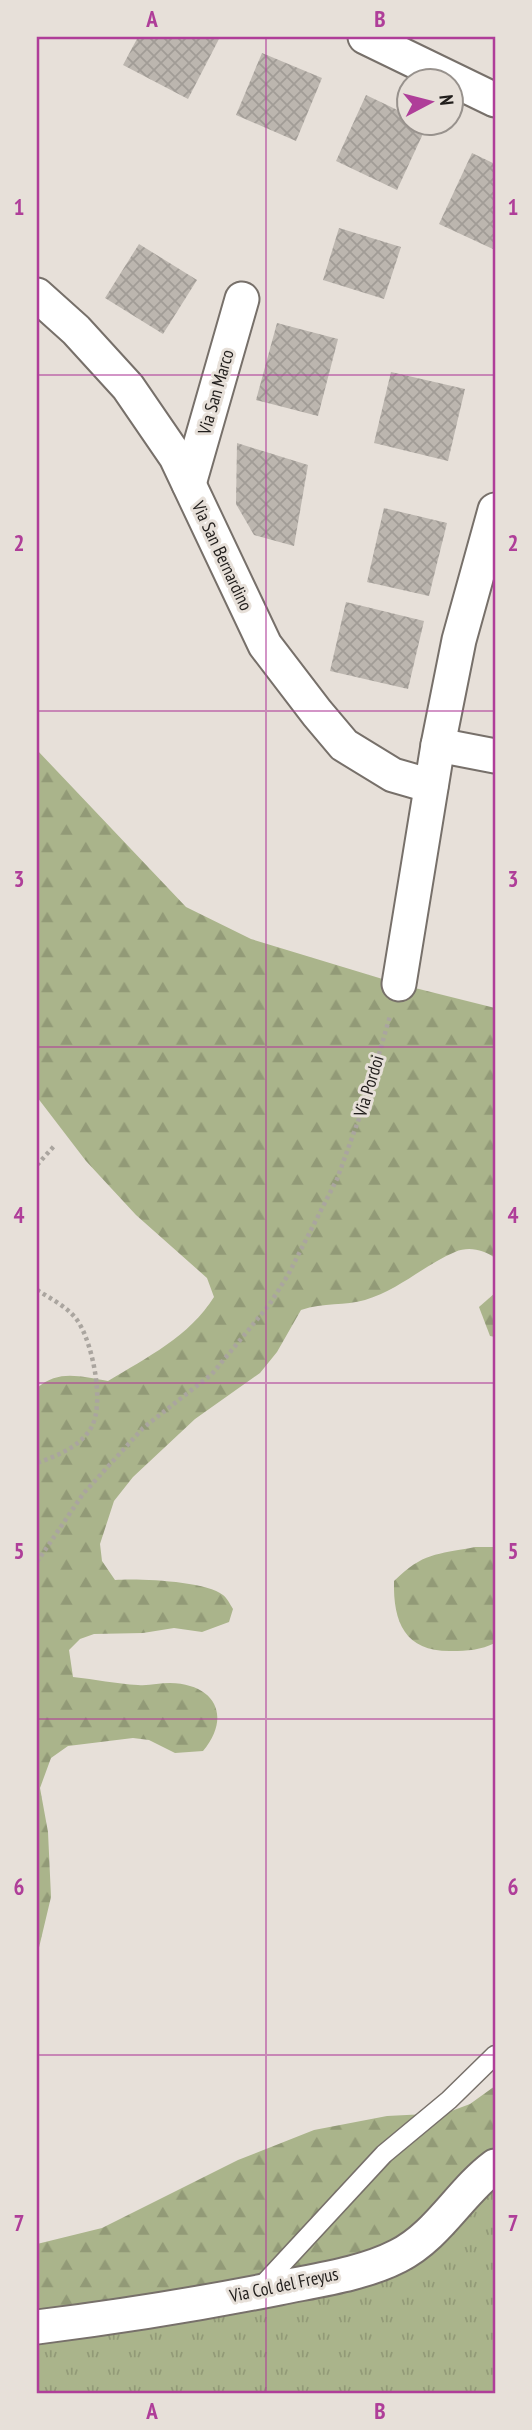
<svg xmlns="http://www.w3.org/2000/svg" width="532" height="2430" font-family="'PT Sans Narrow',sans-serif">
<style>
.grass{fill:url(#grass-tufts)}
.forest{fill:url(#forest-firs)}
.building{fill:url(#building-cross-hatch)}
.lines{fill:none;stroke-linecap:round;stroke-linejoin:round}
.lane-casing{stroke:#77706a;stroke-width:21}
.street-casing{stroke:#77706a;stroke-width:37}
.path{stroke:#aaa59f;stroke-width:4.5;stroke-dasharray:3.5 3.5;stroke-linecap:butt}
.lane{stroke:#fff;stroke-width:18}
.street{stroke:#fff;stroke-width:33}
.grid{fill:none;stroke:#af3e99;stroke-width:2;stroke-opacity:0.55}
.labels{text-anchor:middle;stroke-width:6;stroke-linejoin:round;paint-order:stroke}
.street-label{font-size:18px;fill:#211e1c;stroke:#e7e0d9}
.neatline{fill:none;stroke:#af3e99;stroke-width:2.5}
.grid-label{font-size:23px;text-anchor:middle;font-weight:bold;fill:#af3e99}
</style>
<defs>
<pattern id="grass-tufts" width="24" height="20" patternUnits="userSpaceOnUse" patternTransform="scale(1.75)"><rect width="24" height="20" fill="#aab48b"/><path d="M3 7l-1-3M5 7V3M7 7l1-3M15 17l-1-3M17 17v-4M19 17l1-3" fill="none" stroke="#929a77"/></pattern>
<pattern id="forest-firs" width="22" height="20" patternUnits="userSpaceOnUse" patternTransform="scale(1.75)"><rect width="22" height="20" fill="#aab48b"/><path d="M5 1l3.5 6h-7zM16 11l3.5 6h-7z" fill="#929a77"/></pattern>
<pattern id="building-cross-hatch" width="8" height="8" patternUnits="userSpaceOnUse" patternTransform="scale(1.75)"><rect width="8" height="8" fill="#bcb6af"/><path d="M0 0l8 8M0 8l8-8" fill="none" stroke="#a19c96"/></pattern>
</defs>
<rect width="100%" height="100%" fill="#e7e0d9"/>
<polygon class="grass" points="495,2166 495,2393 37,2393 37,2327"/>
<g class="forest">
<path d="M37,750L186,907L251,939L399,984L495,1008V1258C484,1250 469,1246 455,1252C424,1265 399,1290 365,1300C345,1306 324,1302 301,1310L277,1352L260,1373L195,1419L133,1477L114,1501L100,1544L102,1561L115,1580C137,1578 206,1581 223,1595C227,1598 230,1604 233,1609L229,1622L202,1632L174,1628L143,1633L94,1634L80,1639L69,1650L73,1677C95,1679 116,1684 138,1685C149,1686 159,1683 170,1683C215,1684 232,1716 203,1751L175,1753L149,1740L133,1738L68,1746L51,1758L40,1788L48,1832L51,1897L37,1956V1388C60,1369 80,1377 108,1381C146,1358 190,1336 214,1297L207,1278L136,1215L86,1161L37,1097Z"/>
<polygon points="495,1293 495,1337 490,1336 479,1307"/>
<path d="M475,1547H495V1643C481,1650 467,1651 452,1651C406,1652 393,1624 394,1581C424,1552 435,1555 475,1547Z"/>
<polygon points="495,2086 495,2166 423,2241 37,2327 37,2244 102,2228 238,2160 314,2130 387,2116 446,2113 470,2104"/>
</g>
<g class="building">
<polygon points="138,37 220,37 188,99 123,65"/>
<polygon points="262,53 322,78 296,141 236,115"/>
<polygon points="366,95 410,116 410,122 427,125 397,190 336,161"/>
<polygon points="472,153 495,164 495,250 439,224"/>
<polygon points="339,228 401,247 384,299 323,280"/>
<polygon points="139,244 197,280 163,334 105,298"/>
<polygon points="277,323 338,339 318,416 256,400"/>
<polygon points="391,372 465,389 448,461 374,443"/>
<polygon points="237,443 308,465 294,546 254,535 236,504"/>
<polygon points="384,508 447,523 429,596 367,582"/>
<polygon points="346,602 424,621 408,689 330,671"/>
</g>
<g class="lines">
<g class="lane-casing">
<polyline id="lane" points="258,2290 384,2154 449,2100 495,2055"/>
</g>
<g class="street-casing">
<g id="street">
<polyline points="365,37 495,100"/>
<polyline points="37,295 76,330 128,387 176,457 265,645 317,713 344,745 393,775 431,786"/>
<polyline points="189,484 242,299"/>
<polyline points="438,745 495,756"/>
<polyline points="399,984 438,745 459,640 495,510"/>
<path d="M37,2327C118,2317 199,2304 279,2288C318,2280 363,2274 398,2256C438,2236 460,2192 495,2166"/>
</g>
</g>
<g class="path">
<polyline points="37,1165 55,1145"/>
<path d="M37,1290C51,1299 70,1308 79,1323C93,1346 105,1404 91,1428C80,1447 56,1456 37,1463"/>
<polyline points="37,1562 83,1494 143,1428 212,1374 269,1305 288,1275 337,1179 365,1102 390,1016"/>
</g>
<use href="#lane" class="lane"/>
<use href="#street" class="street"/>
</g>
<path class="grid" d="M266,37V2393M37,375H495M37,711H495M37,1047H495M37,1383H495M37,1719H495M37,2055H495"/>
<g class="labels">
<g class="street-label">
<text transform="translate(216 392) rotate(-74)" y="6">Via San Marco</text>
<text transform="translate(222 556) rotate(65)" y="6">Via San Bernardino</text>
<text transform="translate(369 1086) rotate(-73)" y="6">Via Pordoi</text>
<text transform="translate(284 2285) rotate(-12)" y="6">Via Col del Freyus</text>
</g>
</g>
<rect width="532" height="2430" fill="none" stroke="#e7e0d9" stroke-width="77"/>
<g transform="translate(430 102) rotate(83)"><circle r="33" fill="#e7e0d9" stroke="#98928d" stroke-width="2"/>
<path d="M0-5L12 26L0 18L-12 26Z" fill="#af3e99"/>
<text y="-10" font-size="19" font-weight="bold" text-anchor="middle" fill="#211e1c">N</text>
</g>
<rect x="38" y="38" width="456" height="2354" class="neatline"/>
<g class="grid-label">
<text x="152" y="27">A</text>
<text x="380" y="27">B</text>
<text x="19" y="215">1</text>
<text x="513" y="215">1</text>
<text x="19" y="551">2</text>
<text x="513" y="551">2</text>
<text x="19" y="887">3</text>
<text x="513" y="887">3</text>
<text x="19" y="1223">4</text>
<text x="513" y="1223">4</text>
<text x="19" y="1559">5</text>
<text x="513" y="1559">5</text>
<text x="19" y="1895">6</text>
<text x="513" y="1895">6</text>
<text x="19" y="2231">7</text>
<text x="513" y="2231">7</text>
<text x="152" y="2419">A</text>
<text x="380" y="2419">B</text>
</g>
</svg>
